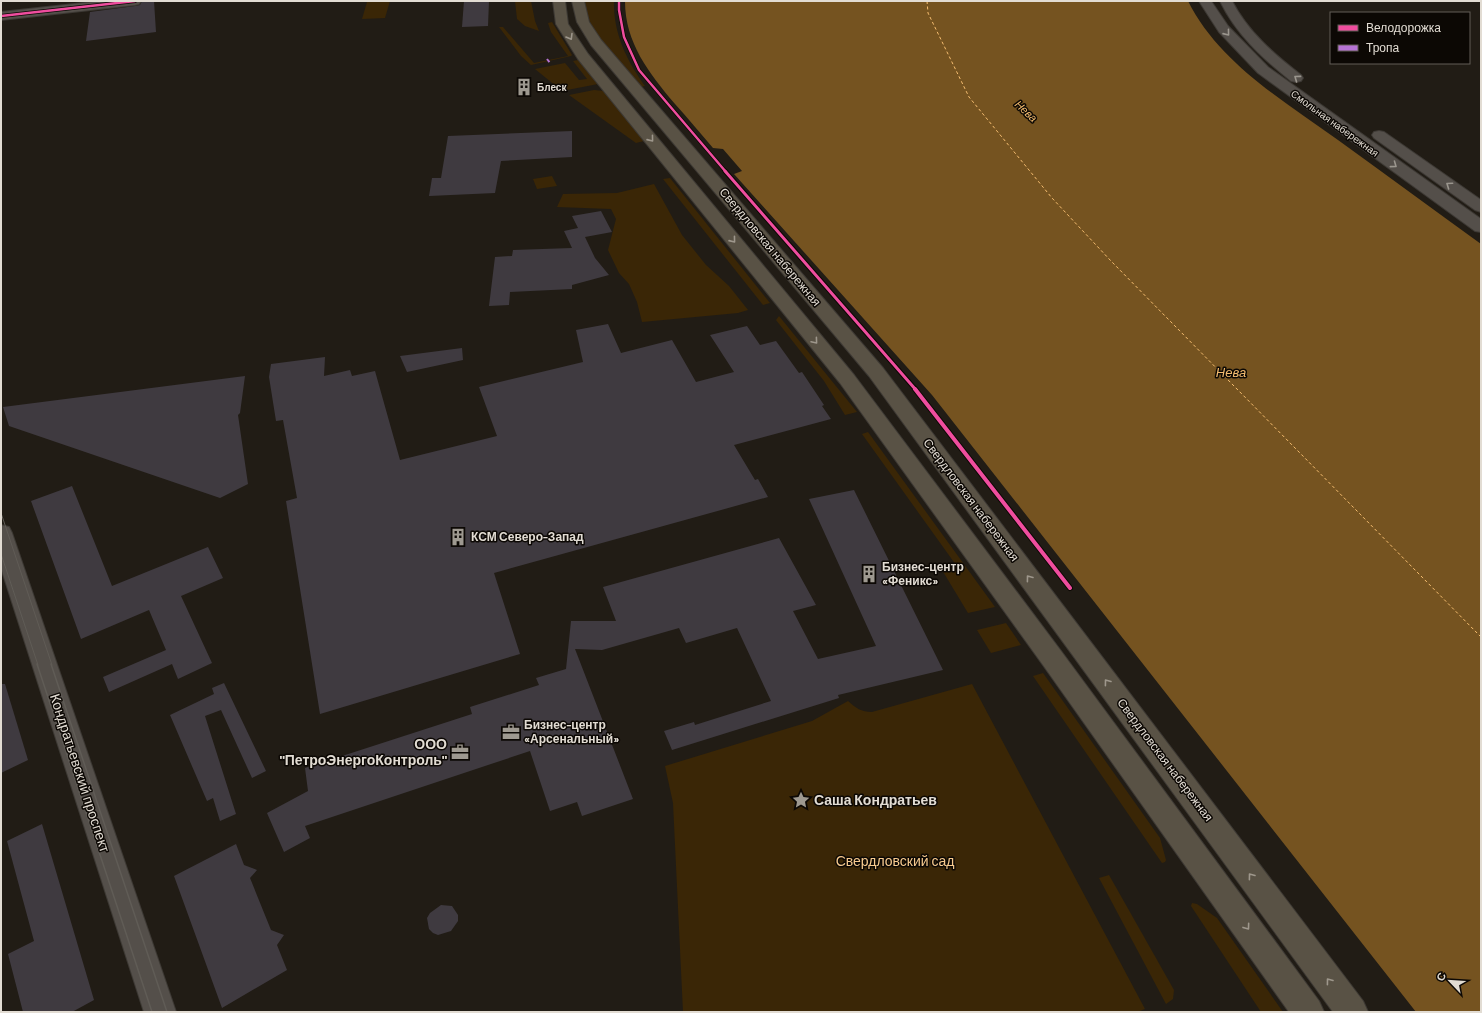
<svg xmlns="http://www.w3.org/2000/svg" width="1482" height="1013" font-family="Barlow,sans-serif">
<style>
.green{fill:#3a2606}
.water{fill:#755320}
.lines{fill:none;stroke-linecap:round;stroke-linejoin:round}
.ferry{stroke:#f5bd70;stroke-width:1;stroke-dasharray:3 2.5;stroke-linecap:butt}
.building{fill:#3f3a40}
.street-casing{stroke:#3d3934;stroke-width:2}
.secondary-casing{stroke:#3d3934;stroke-width:2}
.primary-casing{stroke:#3d3934;stroke-width:2}
.street{fill:#544f4a;fill-rule:evenodd}
.secondary{fill:#544f4a;fill-rule:evenodd}
.primary{fill:#595245;fill-rule:evenodd}
.tram-far1{stroke:#605c56;stroke-width:1}
.tram{stroke:#605c56;stroke-width:1.5}
.quiet{stroke:#b673d3;stroke-width:2;stroke-dasharray:4 2;stroke-linecap:butt}
.cycleway-far2-casing{stroke:#0c0804;stroke-width:4}
.cycleway-far1-casing{stroke:#0c0804;stroke-width:5}
.cycleway-casing{stroke:#0c0804;stroke-width:6}
.cycleway-far2{stroke:#ef4d9e;stroke-width:2.5}
.cycleway-far1{stroke:#ef4d9e;stroke-width:3}
.cycleway{stroke:#ef4d9e;stroke-width:4}
.oneway{stroke:#9b968e}
.oneway2{stroke:#9e978c}
.labels{text-anchor:middle;stroke-width:3;stroke-linejoin:round;paint-order:stroke}
.far-poi-label{font-size:10px;font-weight:bold;fill:#e2dcd3;stroke:#0c0804;text-anchor:start}
.far-street-label{font-size:10px;fill:#e2dcd3;stroke:#0c0804}
.far-water-label{font-size:11px;font-style:italic;fill:#f5bd70;stroke:#0c0804}
.street-label{font-size:12px;fill:#e2dcd3;stroke:#0c0804}
.poi-label{font-size:12px;font-weight:bold;fill:#e2dcd3;stroke:#0c0804;text-anchor:start}
.water-label{font-size:13px;font-style:italic;fill:#f5bd70;stroke:#0c0804}
.near-poi-label{font-size:14px;font-weight:bold;fill:#e2dcd3;stroke:#0c0804;text-anchor:end}
.near-street-label{font-size:14px;fill:#e2dcd3;stroke:#0c0804}
.near-park-label{font-size:14px;fill:#f8cb8f;stroke:#0c0804}
</style>
<rect width="100%" height="100%" fill="#211c15"/>
<g class="green">
<polygon points="390,1 385,18 362,19 367,2"/>
<polygon points="515,1 531,1 535,21 539,31 525,26 517,19"/>
<path d="M584,1H614C613,33 627,61 645,86L640,87C621,64 586,31 584,1Z"/>
<polygon points="552,22 572,55 571,56 531,65 521,56 499,27 503,27 534,63 568,56 551,32 548,23"/>
<polygon points="578,60 598,84 562,91 535,69 565,63 579,80 587,79 573,61"/>
<polygon points="594,90 604,91 644,141 636,143 569,95"/>
<polygon points="552,176 557,186 537,189 533,179"/>
<polygon points="670,178 770,303 763,305 663,179"/>
<polygon points="654,184 682,235 706,265 729,286 748,310 738,313 642,322 637,302 629,284 619,273 608,250 616,219 611,209 557,207 563,194 617,193"/>
<polygon points="779,316 857,412 845,415 824,381 776,320"/>
<polygon points="868,432 995,607 968,613 942,570 956,565 862,434"/>
<polygon points="1006,623 1021,645 991,653 977,630"/>
<polygon points="1043,673 1160,838 1166,860 1165,862 1162,863 1033,676"/>
<path d="M972,684L1145,1009L1137,1012H683L673,803L665,766L812,721L848,701C856,708 861,712 872,712Z"/>
<polygon points="1109,875 1174,990 1173,999 1166,1004 1099,878"/>
<polygon points="1192,903 1197,904 1217,918 1283,1012 1261,1012 1191,906"/>
</g>
<path class="water" d="M625,1H1188C1219,63 1284,101 1338,140C1386,175 1433,209 1481,244V1012H1416L932,395L734,174L742,171L723,149L713,148C700,133 688,118 675,104C649,73 625,43 625,1Z"/>
<g class="lines">
<polyline class="ferry" points="927,1 928,13 969,97 1052,198 1111,261 1481,637"/>
</g>
<g class="building">
<polygon points="142,1 154,1 156,32 86,41 90,12 135,6 140,5"/>
<polygon points="464,1 489,1 488,26 462,27"/>
<polygon points="572,131 572,157 501,161 495,193 429,196 432,178 441,178 448,136"/>
<polygon points="601,211 612,232 585,237 595,258 609,275 572,285 572,289 510,292 509,305 489,306 495,257 512,256 513,250 572,248 564,231 578,228 572,216"/>
<polygon points="608,324 621,353 672,340 696,382 734,372 710,335 747,326 760,345 776,341 799,373 802,372 824,405 822,406 831,419 734,445 755,480 758,479 768,497 494,573 520,654 320,714 286,501 297,498 283,420 276,421 269,377 271,364 325,357 324,376 350,370 352,376 375,371 400,460 497,436 479,387 583,362 576,330"/>
<polygon points="462,348 463,360 407,372 400,356"/>
<polygon points="245,376 240,413 238,415 248,484 220,498 9,426 3,407"/>
<polygon points="72,486 112,586 208,547 223,578 181,596 212,663 178,679 172,664 109,692 103,677 166,650 149,610 81,639 31,501"/>
<polygon points="854,490 943,670 838,695 839,698 672,750 664,731 694,722 695,725 771,701 737,628 686,643 679,628 602,650 575,649 633,799 582,816 577,802 550,811 530,751 305,826 310,838 284,852 267,813 308,791 305,768 472,714 470,707 539,685 536,678 566,669 571,621 616,621 603,587 779,538 816,605 793,611 818,659 876,646 809,499"/>
<polygon points="224,683 266,771 252,778 221,710 205,716 236,814 220,821 213,798 207,801 170,715 214,694 212,688"/>
<polygon points="1,684 5,684 28,760 1,773"/>
<polygon points="42,824 94,1000 72,1012 23,1012 8,954 34,941 7,841"/>
<polygon points="236,844 244,865 257,870 250,878 271,930 284,935 277,945 287,970 222,1008 174,876"/>
<polygon points="441,905 452,906 458,915 458,921 451,931 438,935 433,933 429,929 427,918 430,913"/>
</g>
<g class="lines">
<g class="street-casing">
<polygon id="street" points="102,1 141,1 139,4 135,5 1,20 1,12"/>
</g>
<g class="secondary-casing">
<g id="secondary">
<polygon points="1199,1 1211,1 1228,26 1268,67 1481,219 1481,232 1475,231 1258,73 1219,32"/>
<path d="M1220,1H1232C1248,32 1274,54 1301,75L1303,78L1301,81L1296,82L1291,81C1262,58 1236,34 1220,1Z"/>
<polygon points="1379,131 1384,132 1481,200 1481,212 1475,210 1374,138 1372,135 1374,132"/>
<polygon points="1,525 9,527 12,533 176,1012 144,1012 1,568"/>
</g>
</g>
<g class="primary-casing">
<g id="primary">
<polygon points="553,1 565,1 568,24 588,54 854,375 1061,651 1319,1001 1324,1012 1289,1012 1043,665 840,383 578,59 556,24"/>
<polygon points="572,1 584,1 589,22 601,40 883,368 1363,1001 1368,1012 1333,1012 869,376 591,45 577,22"/>
</g>
</g>
<use href="#street" class="street"/>
<use href="#secondary" class="secondary"/>
<use href="#primary" class="primary"/>
<g class="tram-far1">
<polyline points="1,513 52,665"/>
<polyline points="1,554 38,665"/>
</g>
<g class="tram">
<polyline points="37,664 152,1012"/>
<polyline points="51,664 167,1012"/>
</g>
<polyline class="quiet" points="547,59 550,63"/>
<g class="cycleway-far2-casing">
<g id="cycleway-far2">
<polyline points="619,1 619,10 624,37 639,70 726,172"/>
<polyline points="1,16 135,1"/>
</g>
</g>
<g class="cycleway-far1-casing">
<polyline id="cycleway-far1" points="725,171 916,390"/>
</g>
<g class="cycleway-casing">
<polyline id="cycleway" points="915,389 1070,588"/>
</g>
<use href="#cycleway-far2" class="cycleway-far2"/>
<use href="#cycleway-far1" class="cycleway-far1"/>
<use href="#cycleway" class="cycleway"/>
</g>
<defs><path id="oneway-chevron" d="M-2-3.5L2.5 0L-2 3.5" fill="none" stroke-width="1.6" stroke-linecap="round" stroke-linejoin="round"/></defs>
<g class="oneway">
<use href="#oneway-chevron" transform="translate(1227 33) rotate(51)"/>
<use href="#oneway-chevron" transform="translate(1297 78) rotate(-144)"/>
<use href="#oneway-chevron" transform="translate(1394 165) rotate(36)"/>
<use href="#oneway-chevron" transform="translate(1449 185) rotate(-145)"/>
</g>
<g class="oneway2">
<use href="#oneway-chevron" transform="translate(570 37) rotate(59)"/>
<use href="#oneway-chevron" transform="translate(651 139) rotate(51)"/>
<use href="#oneway-chevron" transform="translate(733 240) rotate(51)"/>
<use href="#oneway-chevron" transform="translate(815 341) rotate(50)"/>
<use href="#oneway-chevron" transform="translate(1029 578) rotate(-127)"/>
<use href="#oneway-chevron" transform="translate(1107 682) rotate(-127)"/>
<use href="#oneway-chevron" transform="translate(1251 876) rotate(-127)"/>
<use href="#oneway-chevron" transform="translate(1247 927) rotate(54)"/>
<use href="#oneway-chevron" transform="translate(1329 981) rotate(-127)"/>
</g>
<defs>
<g id="building-bare" transform="scale(1.38)"><path d="M-4-6H4V6H1V3H-1V6H-4ZM-2.5-4.3h1.7v1.8h-1.7ZM.8-4.3h1.7v1.8H.8ZM-2.5-1h1.7V.8h-1.7ZM.8-1h1.7V.8H.8Z" fill="#9e9990" stroke="#0c0804" stroke-width="2.5" paint-order="stroke"/></g>
<g id="office-bare" transform="scale(1.38)"><path d="M-6-3h4V-5.5h4V-3h4V5H-6ZM-1-4.5V-3h2v-1.5ZM-6 0V1H6V0Z" fill="#9e9990" stroke="#0c0804" stroke-width="2.5" paint-order="stroke"/></g>
<g id="sight-bare" transform="scale(1.38)"><path d="M0-6L1.8-2.2L6-1.7L2.9 1.2L3.7 5.4L0 3.3L-3.7 5.4L-2.9 1.2L-6-1.7L-1.8-2.2Z" fill="#9e9990" stroke="#0c0804" stroke-width="2.5" paint-order="stroke"/></g>
</defs>
<g fill-rule="evenodd">
<use href="#building-bare" x="524" y="87"/>
<use href="#building-bare" x="458" y="537"/>
<use href="#building-bare" x="869" y="574"/>
<use href="#office-bare" x="511" y="732"/>
<use href="#office-bare" x="460" y="752"/>
<use href="#sight-bare" x="801" y="800"/>
</g>
<g class="labels">
<g class="far-poi-label">
<text x="537" y="91">Блеск</text>
</g>
<g class="far-street-label">
<text transform="translate(1335 123) rotate(36)" y="4">Смольная набережная</text>
</g>
<g class="far-water-label">
<text transform="translate(1026 111) rotate(43)" y="4">Нева</text>
</g>
<g class="street-label">
<text transform="translate(770 247) rotate(50)" y="4">Свердловская набережная</text>
<text transform="translate(971 500) rotate(53)" y="4">Свердловская набережная</text>
<text transform="translate(1165 760) rotate(53)" y="4">Свердловская набережная</text>
</g>
<g class="poi-label">
<text x="471" y="541">КСМ Северо-Запад</text>
<text x="882" y="571">Бизнес-центр<tspan x="882" dy="14">«Феникс»</tspan></text>
<text x="524" y="729">Бизнес-центр<tspan x="524" dy="14">«Арсенальный»</tspan></text>
</g>
<g class="water-label">
<text x="1231" y="377">Нева</text>
</g>
<g class="near-poi-label">
<text x="447" y="749">ООО<tspan x="447" dy="16">"ПетроЭнергоКонтроль"</tspan></text>
<text x="814" y="805" text-anchor="start">Саша Кондратьев</text>
</g>
<g class="near-street-label">
<text transform="translate(80 773) rotate(72)" y="5">Кондратьевский проспект</text>
</g>
<g class="near-park-label">
<text x="895" y="866">Свердловский сад</text>
</g>
</g>
<rect width="1482" height="1013" fill="none" stroke="#e2dcd3" stroke-width="4"/>
<rect x="1330" y="12" width="140" height="52" fill="#0c0804" stroke="#625d57"/>
<rect x="1338" y="25" width="20" height="6" fill="#ef4d9e" stroke="#625d57"/>
<text x="1366" y="32" font-size="12" fill="#e2dcd3">Велодорожка</text>
<rect x="1338" y="45" width="20" height="6" fill="#b673d3" stroke="#625d57"/>
<text x="1366" y="52" font-size="12" fill="#e2dcd3">Тропа</text>
<g transform="translate(1450 981) rotate(295)" stroke="#0c0804" stroke-width="3" paint-order="stroke">
<path d="M0-3L7 15L0 10L-7 15Z" fill="#e2dcd3"/>
<text y="-6" font-size="11" font-weight="bold" text-anchor="middle" fill="#e2dcd3">С</text>
</g>
</svg>
